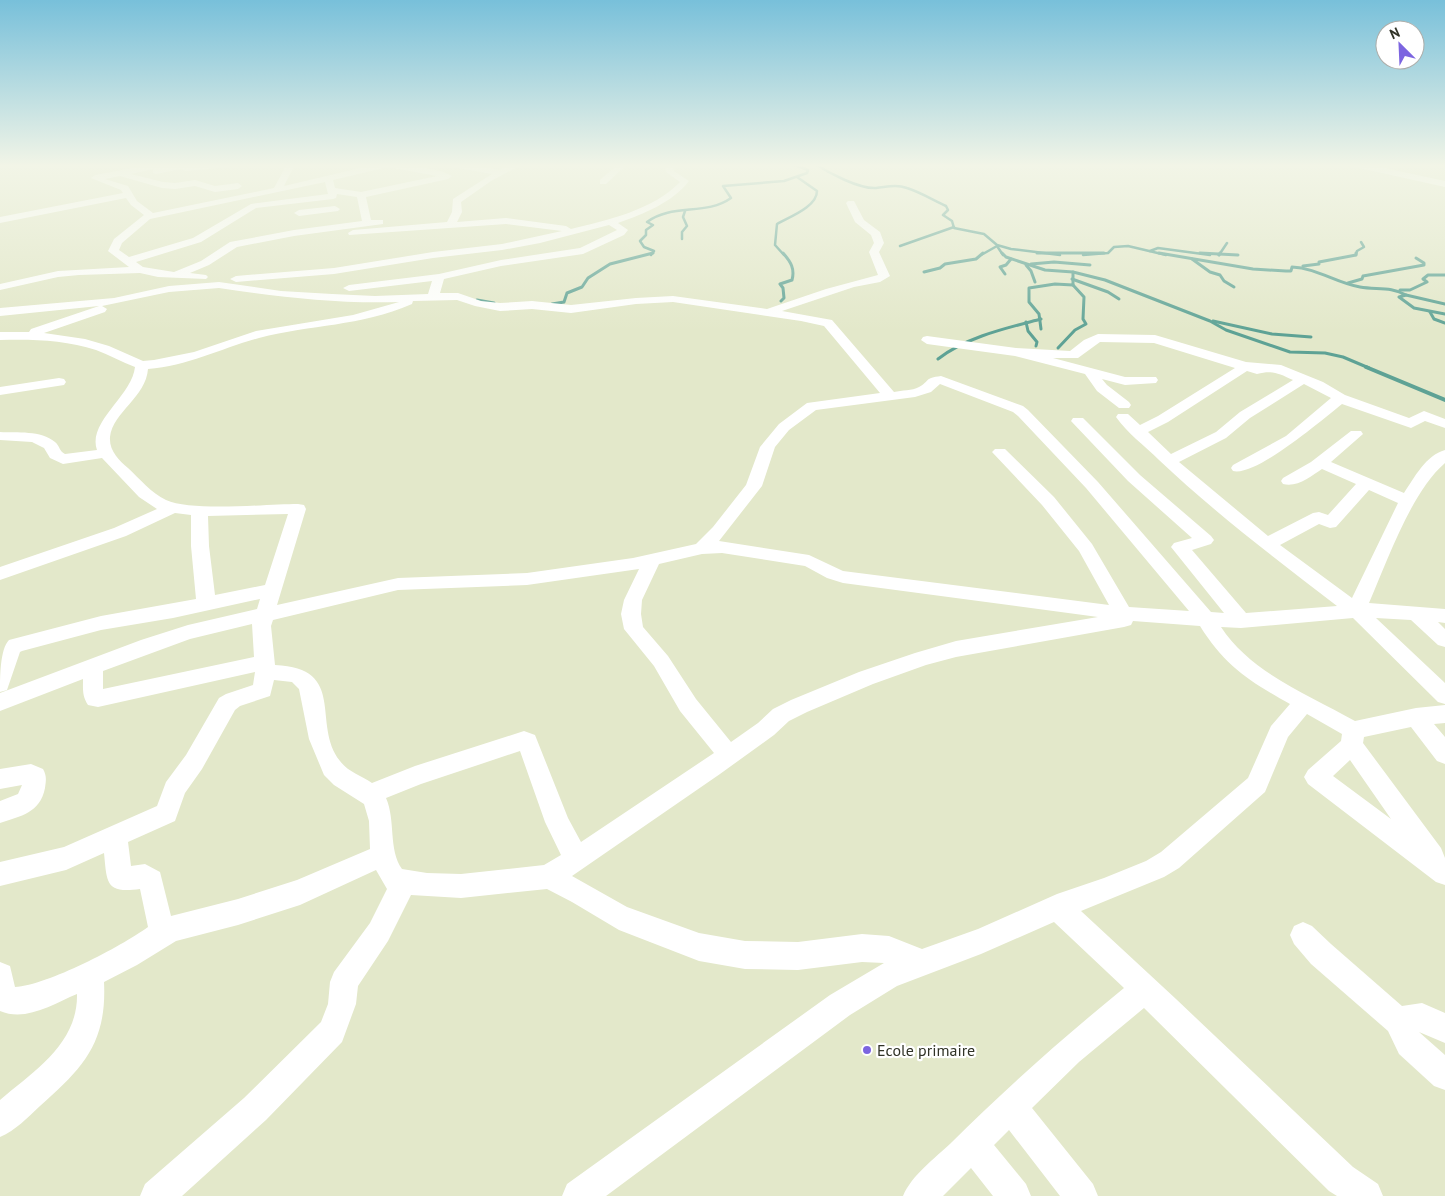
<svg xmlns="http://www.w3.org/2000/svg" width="1445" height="1196" font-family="'PT Sans',sans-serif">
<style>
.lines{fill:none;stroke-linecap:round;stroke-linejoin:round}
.stream-far2{stroke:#5ea295;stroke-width:2.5}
.stream-far1{stroke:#5ea295;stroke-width:3}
.stream{stroke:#5ea295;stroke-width:4}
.minor{fill:#fff;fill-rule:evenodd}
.poi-dot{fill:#7c65e0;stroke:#fff;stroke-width:2}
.labels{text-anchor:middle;stroke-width:4.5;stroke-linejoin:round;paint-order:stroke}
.near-poi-label{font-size:16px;fill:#313327;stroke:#fff;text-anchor:start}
</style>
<rect width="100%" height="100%" fill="#e3e8ca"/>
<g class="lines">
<g class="stream-far2">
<path d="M815,164C829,173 859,189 876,188C887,187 896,184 907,188C920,192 933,200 946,206L948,210L943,215L952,221L954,228L984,234L997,245L1011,249L1060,255"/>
<polyline points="682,239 682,232 687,226 683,217 685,211"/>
<polyline points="900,246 954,227"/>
<polyline points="1150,251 1158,248 1210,255"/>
<path d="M651,255L654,251L644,247L640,241L646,235V230L653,225L647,222C672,203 706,216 731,198L723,186L784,181L807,173L808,170L792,164"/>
<path d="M784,255L775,245L777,224C789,217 817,207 817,191L797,177"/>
<polyline points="981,255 997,246 1003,255"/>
<polyline points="1083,255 1108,253 1114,247 1128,246 1166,255"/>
<polyline points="1219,255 1227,243"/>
<polyline points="1356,255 1357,251 1364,247 1361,242"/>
</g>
<g class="stream-far1">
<polyline points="1002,253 1006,257 1045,270 1073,272 1105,280 1210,321 1226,330 1290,352 1325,353 1343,357 1369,368"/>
<polyline points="1037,253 1104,253"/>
<path d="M1159,253L1253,269L1286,271H1291L1292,267C1317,268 1336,283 1360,287C1376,290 1391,286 1406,295L1399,297L1414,308L1445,314"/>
<polyline points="1200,253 1238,255"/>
<polyline points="1219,255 1220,253"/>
<polyline points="1192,259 1210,272 1220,275 1224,281 1234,287"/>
<polyline points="1031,264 1054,262 1090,265"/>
<polyline points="1026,265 1031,271 1035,282"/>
<polyline points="1303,266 1319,264 1319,262 1356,255 1356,253"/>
<polyline points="924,272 940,268 945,264 976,259 983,253"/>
<polyline points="1005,274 1000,267 1006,265 1011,259"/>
<polyline points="1072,279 1108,292 1119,299"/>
<polyline points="1348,283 1362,279 1363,276 1424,265 1424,263 1416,258"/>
<polyline points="1400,290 1410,290 1427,282 1423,279 1428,275 1445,275"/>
<polyline points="1406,295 1445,304"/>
<polyline points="477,300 494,303"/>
<path d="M781,301L784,298L783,288L780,284L792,280C795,269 791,262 783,253"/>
<polyline points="552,304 564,302 567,293 582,287 588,278 610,264 653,253"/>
<polyline points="1430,312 1434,319 1445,323"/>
<polyline points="1213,321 1272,334 1311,337"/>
<polyline points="1026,322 1028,331 1037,342 1036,346"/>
<polyline points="1041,329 1039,314 1029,302 1029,288 1055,284 1073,285 1073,272"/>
<polyline points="1058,348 1075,330 1086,324 1083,319 1084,297 1073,285"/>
<path d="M938,359C966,337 1007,328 1041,319"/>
</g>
<polyline class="stream" points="1366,367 1445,400"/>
<g class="minor">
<path d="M155,164H171L170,166L180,164H232L228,167L186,171L181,169L156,174L153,173V169L131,174L163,182L175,183L195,180L215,186L238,183L242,186L238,189L215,192L195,186L175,189L162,188L120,176L105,179L128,186L137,201L153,213L274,188L287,164H295L284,186L377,164H401L441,171L452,176L448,179L366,197L371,220H383V224L294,236L237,247L209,265L190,273L206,275L208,277L206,279L158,277L140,273L79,275L58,277L0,290V284L58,271L129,267L108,251L114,239L144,215L131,205L126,198L0,223V217L123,193L121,190L91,178L95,175ZM388,167L437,176L361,192L335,188L333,180ZM325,182L328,194L251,204L193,238L129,257L119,250L122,243L150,219ZM337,194L357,197L362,221L294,230L230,242L201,261L174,272L143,267L136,262L201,242L256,208L333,199L336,198Z"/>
<path d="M449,164H465L499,170L512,164L521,165L491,181L461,202L462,212L457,222L506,218L566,226L571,229C608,220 653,210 680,182L666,172L665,168L670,164H679L673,169L674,171L689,181C672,203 643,214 618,223L628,230L624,235L583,254L501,266L444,279L440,293H458L481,301L500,303L532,301L571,305L636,298L673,296L767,309L826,289L878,275L869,252L874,243L871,235L855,222L846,203L848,201H854L864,220L880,232L884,243L879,252L890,276L880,282L854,287L782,311L832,320L894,392C902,390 912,391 919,387C930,381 924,378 941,376L1023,406L1028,410L1098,482L1211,612L1224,613L1171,547L1174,543L1192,538L1128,481L1071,421L1073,418H1083L1140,475L1211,536L1214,540L1211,544L1192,550L1246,613L1337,606C1276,559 1215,513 1159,460C1144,445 1127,433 1116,417L1118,414H1128L1140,425L1158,416L1235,368L1154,343L1100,342L1078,358H1053L1125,377H1156L1158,380L1156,383L1125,385L1102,379L1107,385L1129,402L1131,405L1129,408H1119L1097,391L1085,374L1015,356L927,344L921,340L923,337L927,336L1016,348L1070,351L1084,340L1098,334L1155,335L1246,362L1281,365L1323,382L1345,395L1409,418L1424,411L1445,419V428L1425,421L1411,428L1342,404C1323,419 1256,477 1233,471L1231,468L1233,465L1286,436L1331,398L1304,384L1250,418L1226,438L1179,462L1268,536L1313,513L1319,512L1328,515L1356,484L1322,469C1311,476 1297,488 1283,484L1281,481L1283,478L1311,462L1351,431H1361L1363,434L1331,462L1404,493C1414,478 1426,455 1445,450V463C1411,492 1387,562 1369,603L1445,609V623L1438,622L1445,629V647L1438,645L1411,620L1376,618L1445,683V704L1438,702L1353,618L1241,628L1221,627C1251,673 1309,695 1355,721L1416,708L1445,705V723L1434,724L1445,737V764L1437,761L1411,727L1364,737L1363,743L1441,848L1445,858V885L1436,882L1308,784L1304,777L1308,770L1341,741L1342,734L1307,714L1288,737L1265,792L1179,868L1164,877L1081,911L1176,999L1353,1167L1378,1184L1383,1196H1337L1329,1191L1144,1008L1079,1062L1032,1108L1093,1184L1098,1196H1060L1009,1130L994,1145L1026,1184L1031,1196H993L971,1168L943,1196H903C912,1175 934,1159 951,1143C1006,1088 1064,1037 1124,988L1054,922L981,954L897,986L850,1015L606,1196H562L567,1184L830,995L884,963L862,962L798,970L745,969L699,961L619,930L572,902L547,889L461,898L411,895L388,941L358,986L356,1004L342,1042L266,1120L182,1196H140L145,1184L244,1098L321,1022L328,1004L330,982L334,972L370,923L387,889L376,870L300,905L238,925L176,941L137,965L104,982C107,1043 83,1068 40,1106C27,1118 16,1130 0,1137V1100C34,1071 78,1044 77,994C53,1004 26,1022 0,1011V962L10,966L15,987C48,985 120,947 148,927L140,889C105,894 107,882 104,853L66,870L0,886V862L64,847L157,806L166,782L186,755L219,698L226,694L253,685L255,672L98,707L88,705C82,696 83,689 83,679L0,711V693L141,640L188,625L257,609L260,599L173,618L101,630L22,651L20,652L7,690L0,692C0,677 0,649 9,640L101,616L196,599L191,546V515L175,513L126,536L0,580V567L114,528L157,509L139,497L102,458L63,464L50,458L44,448L32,442L0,440V432C17,433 41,430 55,442C60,446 59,451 65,454L97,450C87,422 132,396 135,367C122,362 109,355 96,350C65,340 32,339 0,340V332H29L31,329L99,306L0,316V308L114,298L169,286L219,282L281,291L332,294L375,296L428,294L432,281L349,291L343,288L349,285L439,274L501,260L580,248L617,230L609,225L540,243L502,250L433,258L334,274L236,282L230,279L236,276L334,268L433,252L502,244L562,231L506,224L349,235L348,233L353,230L447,222L452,212L453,199L492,174L453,167ZM219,288C279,297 338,304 399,302L353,315L256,331L194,352L154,360L143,361L109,346L85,339L44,333L105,312L107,309L102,306L169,292ZM457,300L475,306L500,311L532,309L571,313L636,304L673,302L801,321L824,326L880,393L807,403L779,424L760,447L746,485L713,527L696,544L633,558L527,573L398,578L277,605L306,509L304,505L298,504C267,504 192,512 166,500C151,493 140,479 128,468C119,460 109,451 110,437C113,412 146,397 148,369C188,366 222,348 259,338C312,324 359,327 412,304L413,301ZM1247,371L1257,374C1272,370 1278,373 1293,380L1240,412L1216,432L1171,454L1148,432L1168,422ZM940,384L1013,412L1018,416L1086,488L1189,611L1129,607L1092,544L1054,497L1005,449H995L992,452L1042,505L1079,551L1109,605L843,571L809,555L719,541L762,486L775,447L789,430L816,410L915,397L931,392ZM1369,490L1398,503L1352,598L1280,545L1319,524L1330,528L1336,527ZM288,514L265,585L215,595L209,546L208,516ZM722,553L805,566L827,578L843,583L1098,617L956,641L915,653L859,672L791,700L773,709L758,723L731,742L696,699L668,656L643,627L641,614L642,600L659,564L702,554ZM639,569L624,600L621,614L624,629L654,666L680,711L714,753L581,842L568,818L535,735L524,731L415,766L372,783C362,776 348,772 340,761C311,724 348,668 275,665L271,626L273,620L398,590L527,585ZM1133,621L1200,626C1225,666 1249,681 1290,704L1271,726L1248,778L1161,852L1146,861L1104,878L1057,894L978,929L922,949L889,936L862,934L798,942L745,941L699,933L627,907L572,876L720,774L774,735L789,721L807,712L873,684L926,665L956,657L1124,627L1131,625ZM252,624L254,657L103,689V671L190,639ZM274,680L292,682L299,689L309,739L324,775L334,785L364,804L369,821L370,849L297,880L238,899L171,916L160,872L145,864L131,866L128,842L175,821L185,793L202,769L235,710L240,706L270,696ZM520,751L545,822L561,855L544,865L461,874L427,873L402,869C388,849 396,821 386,798L421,784ZM1350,760L1391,819L1333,776Z"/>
<polygon points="613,164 621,164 623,168 606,184 600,184 600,180 615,167"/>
<polygon points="1351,164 1366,164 1445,181 1445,187 1355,167"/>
<polygon points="335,206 340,209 338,211 299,216 294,213 299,210"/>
<polygon points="59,378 64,379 66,382 64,385 0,395 0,387"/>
<path d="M31,764L43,769C47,776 46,781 45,788C40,813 21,816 0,823V801L18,794L22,785L0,789V769Z"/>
<polygon points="1303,922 1312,926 1331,944 1402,1006 1422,1003 1445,1013 1445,1043 1419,1032 1445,1055 1445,1090 1434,1086 1399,1054 1388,1031 1311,964 1294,944 1290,935 1294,926"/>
</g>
</g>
<linearGradient id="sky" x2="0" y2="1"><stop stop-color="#78c0da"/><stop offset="0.5" stop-color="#f2f5e7"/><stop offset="1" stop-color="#f2f5e7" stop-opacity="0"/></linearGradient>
<rect width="1445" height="331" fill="url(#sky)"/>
<circle class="poi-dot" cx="867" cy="1050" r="5"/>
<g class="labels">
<g class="near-poi-label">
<text x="877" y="1056">Ecole primaire</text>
</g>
</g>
<g transform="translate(1400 45) rotate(336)"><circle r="24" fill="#ffffff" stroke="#adada9"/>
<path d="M0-4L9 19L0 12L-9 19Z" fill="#7c65e0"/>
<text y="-8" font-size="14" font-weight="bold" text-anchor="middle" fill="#313327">N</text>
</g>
</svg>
